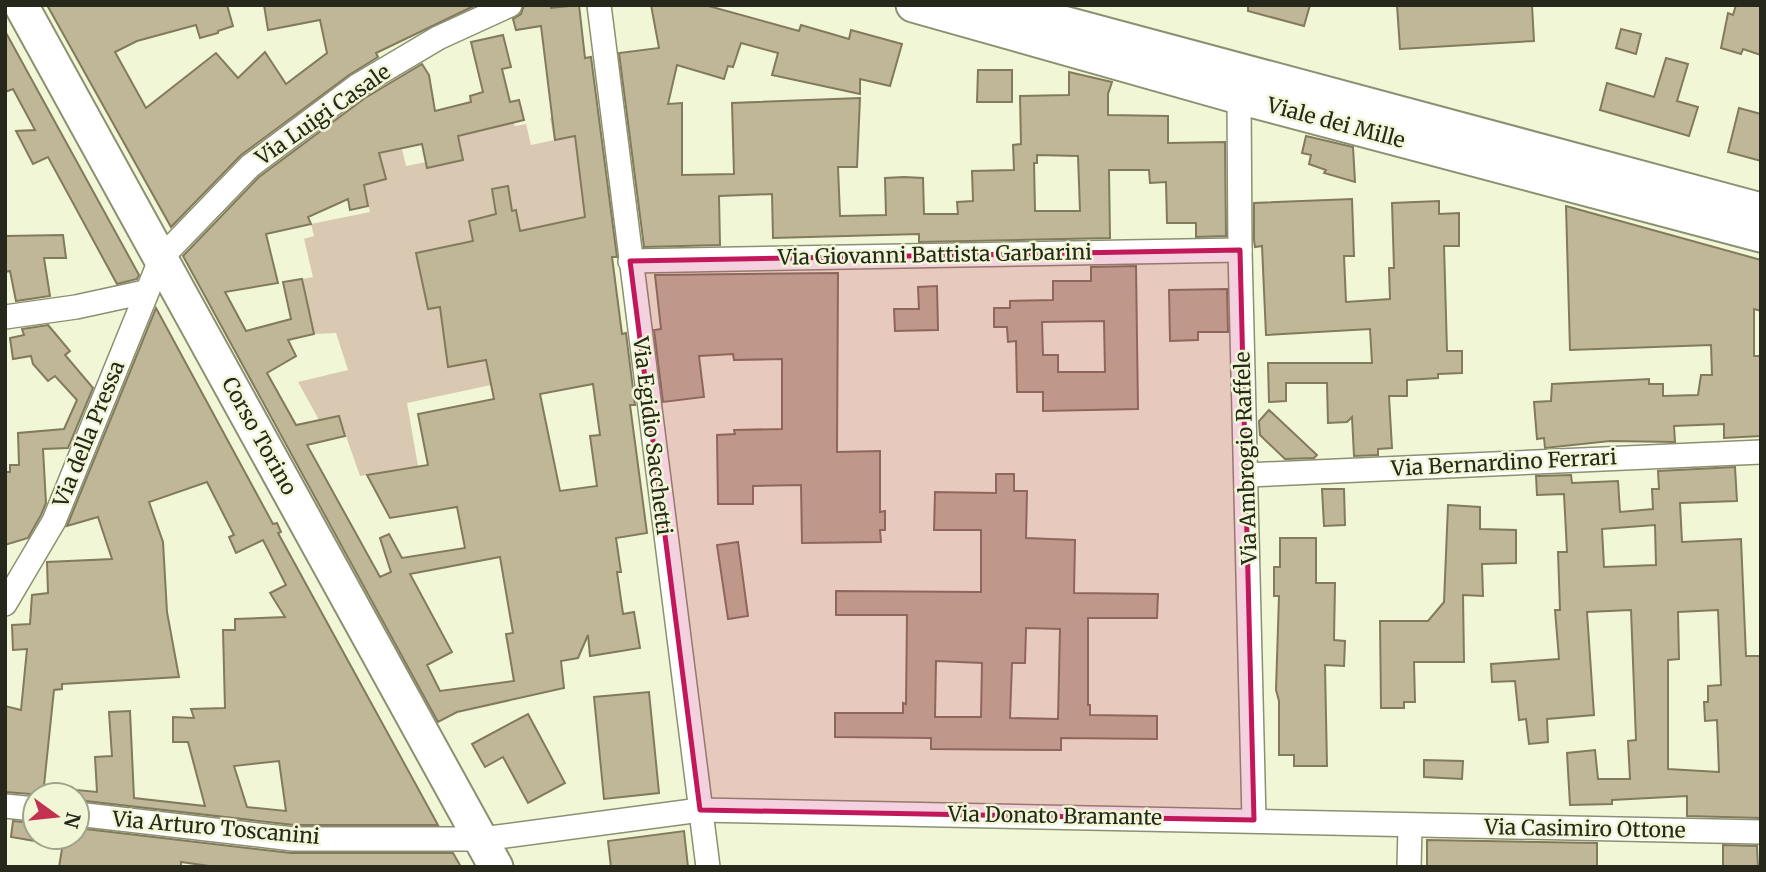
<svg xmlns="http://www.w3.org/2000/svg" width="1766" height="872" font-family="Merriweather,serif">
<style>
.green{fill:#d9c8b2}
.building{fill:#c0b798;stroke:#827a5c;stroke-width:2;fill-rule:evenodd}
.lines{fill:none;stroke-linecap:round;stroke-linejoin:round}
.minor-casing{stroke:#8b9071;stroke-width:26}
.secondary-casing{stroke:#8b9071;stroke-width:37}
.minor{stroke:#fff;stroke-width:23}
.secondary{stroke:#fff;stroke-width:33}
.marked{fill:#c2185b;fill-opacity:0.2;stroke:#c2185b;stroke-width:5;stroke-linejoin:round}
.labels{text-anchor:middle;stroke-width:5;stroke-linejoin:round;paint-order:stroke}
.street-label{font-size:21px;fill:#26281b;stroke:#f1f7d6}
</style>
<rect width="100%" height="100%" fill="#f1f7d6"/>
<polygon class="green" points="571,112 585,216 520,231 515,210 469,221 473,241 416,253 428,309 440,307 448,367 486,360 491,385 407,403 418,466 360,476 339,416 319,420 298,382 348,370 336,333 314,334 303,279 313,277 304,239 314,236 311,224 370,212 363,185 379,154 402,149 406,166 426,162 428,168 463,160 458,136 513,122 515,126 526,124 531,145 554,140 550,118"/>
<g class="building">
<polygon points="47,5 227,5 233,26 218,31 218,33 200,38 196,25 137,41 115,52 146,108 216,53 238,78 265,52 286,84 327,53 320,20 268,30 264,5 476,5 376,53 378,57 349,75 241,155 171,227"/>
<path d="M524,5H551V8L579,5L585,58L591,57L617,257H612L622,334L626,333L635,405H630L647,533L616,538L621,572H617L623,614L634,612L640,648L590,656L588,635L578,658L561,661L564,688L457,712L438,722L183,256L259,177L365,98L422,64L429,75L435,111L471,102L470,96L483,92L471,42L503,35L511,67L502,69L510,102L519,100L524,120L458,136L463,160L427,168L422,144L379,153L386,179L364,185L368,206L350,210L348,199L308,217L311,224L266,234L278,283L225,292L246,331L291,319L283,282L302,279L314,334L288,340L296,356L267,373L296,425L339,416L345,436L307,445L380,577L391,572L380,538L389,534L402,558L465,548L457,507L390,518L367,475L428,465L418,414L494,399L486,360L448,367L440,307L428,309L416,253L473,241L469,221L496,214L492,189L508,186L512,211L516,210L520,231L585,217L575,136L555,140L541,26L516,30L513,19L521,14ZM593,384L600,435L590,436L597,486L560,491L540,394ZM500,557L513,633L506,634L514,681L440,691L427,665L452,652L410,574Z"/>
<path d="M651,5H705L799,31L801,25L849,39L851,30L902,44L890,86L860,79V94L772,75L778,53L741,43L733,67L728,66L724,79L677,65L668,104L682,103V175L734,174L732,103L860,98L857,167H838L840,216L886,215L885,178L904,177L923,178L924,214H958L957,202L973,201L972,171L1014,170L1013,145L1021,144L1020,96L1069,95V72L1112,82L1108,94V115L1168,116V143L1225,142L1226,236L1196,237V223H1167L1166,182L1150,183L1149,170H1109L1110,238L919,242V234L773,238L772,194L719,196L720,245L644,247L619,53L659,48ZM1037,155L1078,156L1080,211H1035L1034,163H1037Z"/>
<polygon points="1248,5 1310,5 1304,26 1248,11"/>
<polygon points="1397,5 1532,5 1534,41 1400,49"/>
<polygon points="1736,5 1761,5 1761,55 1743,49 1741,54 1721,48 1728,13 1733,15"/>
<polygon points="1621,29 1641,34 1636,54 1616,48"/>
<polygon points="5,31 139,275 137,279 117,284 48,157 33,164 16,131 35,130 13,89 5,92"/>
<polygon points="1666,58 1688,64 1677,101 1698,107 1689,136 1600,110 1607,83 1654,97"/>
<polygon points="978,70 1012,70 1012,102 977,102"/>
<polygon points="1739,108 1761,114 1761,161 1728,152"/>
<polygon points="1306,136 1353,147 1355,182 1324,173 1326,170 1309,164 1311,155 1302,153"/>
<polygon points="1352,199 1354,256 1344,256 1346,302 1390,299 1389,268 1394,268 1392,203 1439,201 1439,214 1459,213 1459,246 1444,246 1447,351 1462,351 1462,373 1438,374 1438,378 1407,380 1407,396 1389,396 1392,448 1378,449 1378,455 1354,456 1352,417 1347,422 1328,423 1327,383 1286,383 1286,401 1269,402 1268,363 1372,363 1370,329 1266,335 1262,246 1255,247 1254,240 1254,203"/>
<polygon points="1566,206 1761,260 1761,311 1754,309 1754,356 1761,356 1761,436 1724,438 1724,424 1674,426 1675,442 1610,441 1545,448 1544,438 1537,439 1534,402 1551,401 1552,384 1649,379 1649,384 1663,384 1663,396 1698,395 1701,375 1712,375 1711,345 1570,350"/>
<polygon points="63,235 66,258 44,258 50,296 16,301 10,271 5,272 5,236"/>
<path d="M1136,266L1138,409L1043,411V392H1017L1016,341L1008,342L1007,327H994V308H1010V301L1053,300V281H1091V267ZM1104,321L1105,372H1058V355H1043L1042,322Z"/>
<polygon points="838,273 837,452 880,451 880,512 885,511 885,530 880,530 881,542 802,543 801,485 753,486 753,504 718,504 717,435 735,434 734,430 782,429 782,359 734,360 733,354 699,356 704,397 663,402 654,330 661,329 655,275"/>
<polygon points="937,286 938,330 895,331 894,309 919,309 918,287"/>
<polygon points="1227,289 1228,332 1198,332 1198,340 1170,341 1169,290"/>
<path d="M156,308L273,524L277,523L281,532L278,533L438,825H294L77,800V790L97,792L95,757L112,756L109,712L130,711L134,798L205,806L188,742H173V717L194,718L191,709L225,708L223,630H235V619L285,617L270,593L286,585L263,540L236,553L229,537L234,535L207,482L149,502L163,542L167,612L179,677L62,684V689L54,690L43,795L5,792V706L21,710L27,649L13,650L12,625L30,624L32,595L48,593L47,562L112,559L98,517L67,526ZM279,761L286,811L247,807L234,766Z"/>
<polygon points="48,325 70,351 65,355 93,388 68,448 43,449 46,503 41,515 28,538 5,545 5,472 10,472 10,465 19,465 18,433 64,429 77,400 55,376 48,381 33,364 31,356 13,359 10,338 24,335 22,329"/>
<polygon points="1269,410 1317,455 1314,458 1285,459 1260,435 1259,421"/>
<path d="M1735,467L1737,501L1680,503L1682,542L1741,539L1746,656H1761V818L1687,816V796L1612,800V804L1570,805L1567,753L1595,750L1598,779H1630L1628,741L1636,740L1631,610L1587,612L1594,715L1547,719L1548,742L1529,744L1526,719L1519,720L1515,681L1492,682L1491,664L1559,659L1555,610H1560L1558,552H1567L1564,494L1537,495L1536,476L1571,475L1572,483L1618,481L1620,512L1653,509L1652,489H1659L1658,471ZM1655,525L1656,565L1604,567L1602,529ZM1718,610L1721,685L1708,686V702H1704L1705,721L1717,720L1719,772L1668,769V660L1679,659L1678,612Z"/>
<path d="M996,474H1014V491H1027L1026,538L1075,540L1074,593L1158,594L1157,618H1088V705H1090V715L1157,716V739L1061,738V750L931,749V738L835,737V713H903V703L906,704L907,615H836V591L981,592V530H934L935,492L996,493ZM1026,628L1060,629L1058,719L1010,718L1012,663H1025ZM936,661L982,663L981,717H935Z"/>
<polygon points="1322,489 1344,489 1345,525 1324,526"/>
<polygon points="1448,505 1480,507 1480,529 1516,530 1516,563 1482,564 1483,596 1463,595 1464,662 1414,662 1415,702 1404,702 1404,708 1381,708 1380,621 1428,621 1444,602"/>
<polygon points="1280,538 1316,538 1316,583 1335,583 1334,640 1345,641 1344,666 1325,665 1327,766 1294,766 1294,755 1279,755 1279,701 1276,690 1279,596 1274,596 1274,567 1280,567"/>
<polygon points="738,542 748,616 728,619 717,545"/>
<polygon points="649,692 659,793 604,799 594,697"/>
<polygon points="528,714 565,783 528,803 503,757 485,767 472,744"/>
<polygon points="1424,760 1463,761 1462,779 1424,777"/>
<polygon points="13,821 35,823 35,841 11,837"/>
<polygon points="77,828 291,853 453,853 461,867 216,867 181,862 181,867 59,867 64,837 77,837"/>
<polygon points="684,831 688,867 611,867 608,841"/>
<polygon points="1427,840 1597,843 1597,867 1427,867"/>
<polygon points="1723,845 1757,846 1758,867 1723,867"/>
</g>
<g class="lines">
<g class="minor-casing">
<g id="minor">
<polyline points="599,5 708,867"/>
<polyline points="1239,97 1240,250 1254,820"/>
<polyline points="630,261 1240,250"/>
<polyline points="5,317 76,307 145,292"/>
<polyline points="1247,475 1761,452"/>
<polyline points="5,604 54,521 161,258 250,166 357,86 438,38 510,5"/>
<polyline points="5,806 35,809"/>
<polyline points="77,814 293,839 482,839 700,810 1761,832"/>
<polyline points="1409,867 1410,827"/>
</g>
</g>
<g class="secondary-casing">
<g id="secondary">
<polyline points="21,5 496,867"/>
<polyline points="913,5 1239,97 1761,235"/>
<polyline points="996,5 1761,210"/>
</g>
</g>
<use href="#minor" class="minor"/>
<use href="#secondary" class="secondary"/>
</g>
<path class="marked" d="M1240,250L1254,820L700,810L630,261Z"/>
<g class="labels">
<g class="street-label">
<text transform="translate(323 115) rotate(-35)" y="7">Via Luigi Casale</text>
<text transform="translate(1336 123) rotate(15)" y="7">Viale dei Mille</text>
<text transform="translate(935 255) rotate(-1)" y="7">Via Giovanni Battista Garbarini</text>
<text transform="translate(89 434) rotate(-68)" y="7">Via della Pressa</text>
<text transform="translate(259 436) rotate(61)" y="7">Corso Torino</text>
<text transform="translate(652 436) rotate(83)" y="7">Via Egidio Sacchetti</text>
<text transform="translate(1246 458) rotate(-92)" y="7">Via Ambrogio Raffele</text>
<text transform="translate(1504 463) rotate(-3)" y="7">Via Bernardino Ferrari</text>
<text transform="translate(1055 816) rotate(1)" y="7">Via Donato Bramante</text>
<text transform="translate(216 828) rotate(5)" y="7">Via Arturo Toscanini</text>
<text transform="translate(1585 829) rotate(1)" y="7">Via Casimiro Ottone</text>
</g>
</g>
<rect width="1766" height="872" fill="none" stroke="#26281b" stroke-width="14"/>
<g transform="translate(56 816) rotate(105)"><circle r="33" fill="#f1f7d6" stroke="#a0a48b" stroke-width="2"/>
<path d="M0-5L12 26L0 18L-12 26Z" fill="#c23250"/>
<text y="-10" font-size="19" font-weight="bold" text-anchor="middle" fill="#26281b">N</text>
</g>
</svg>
